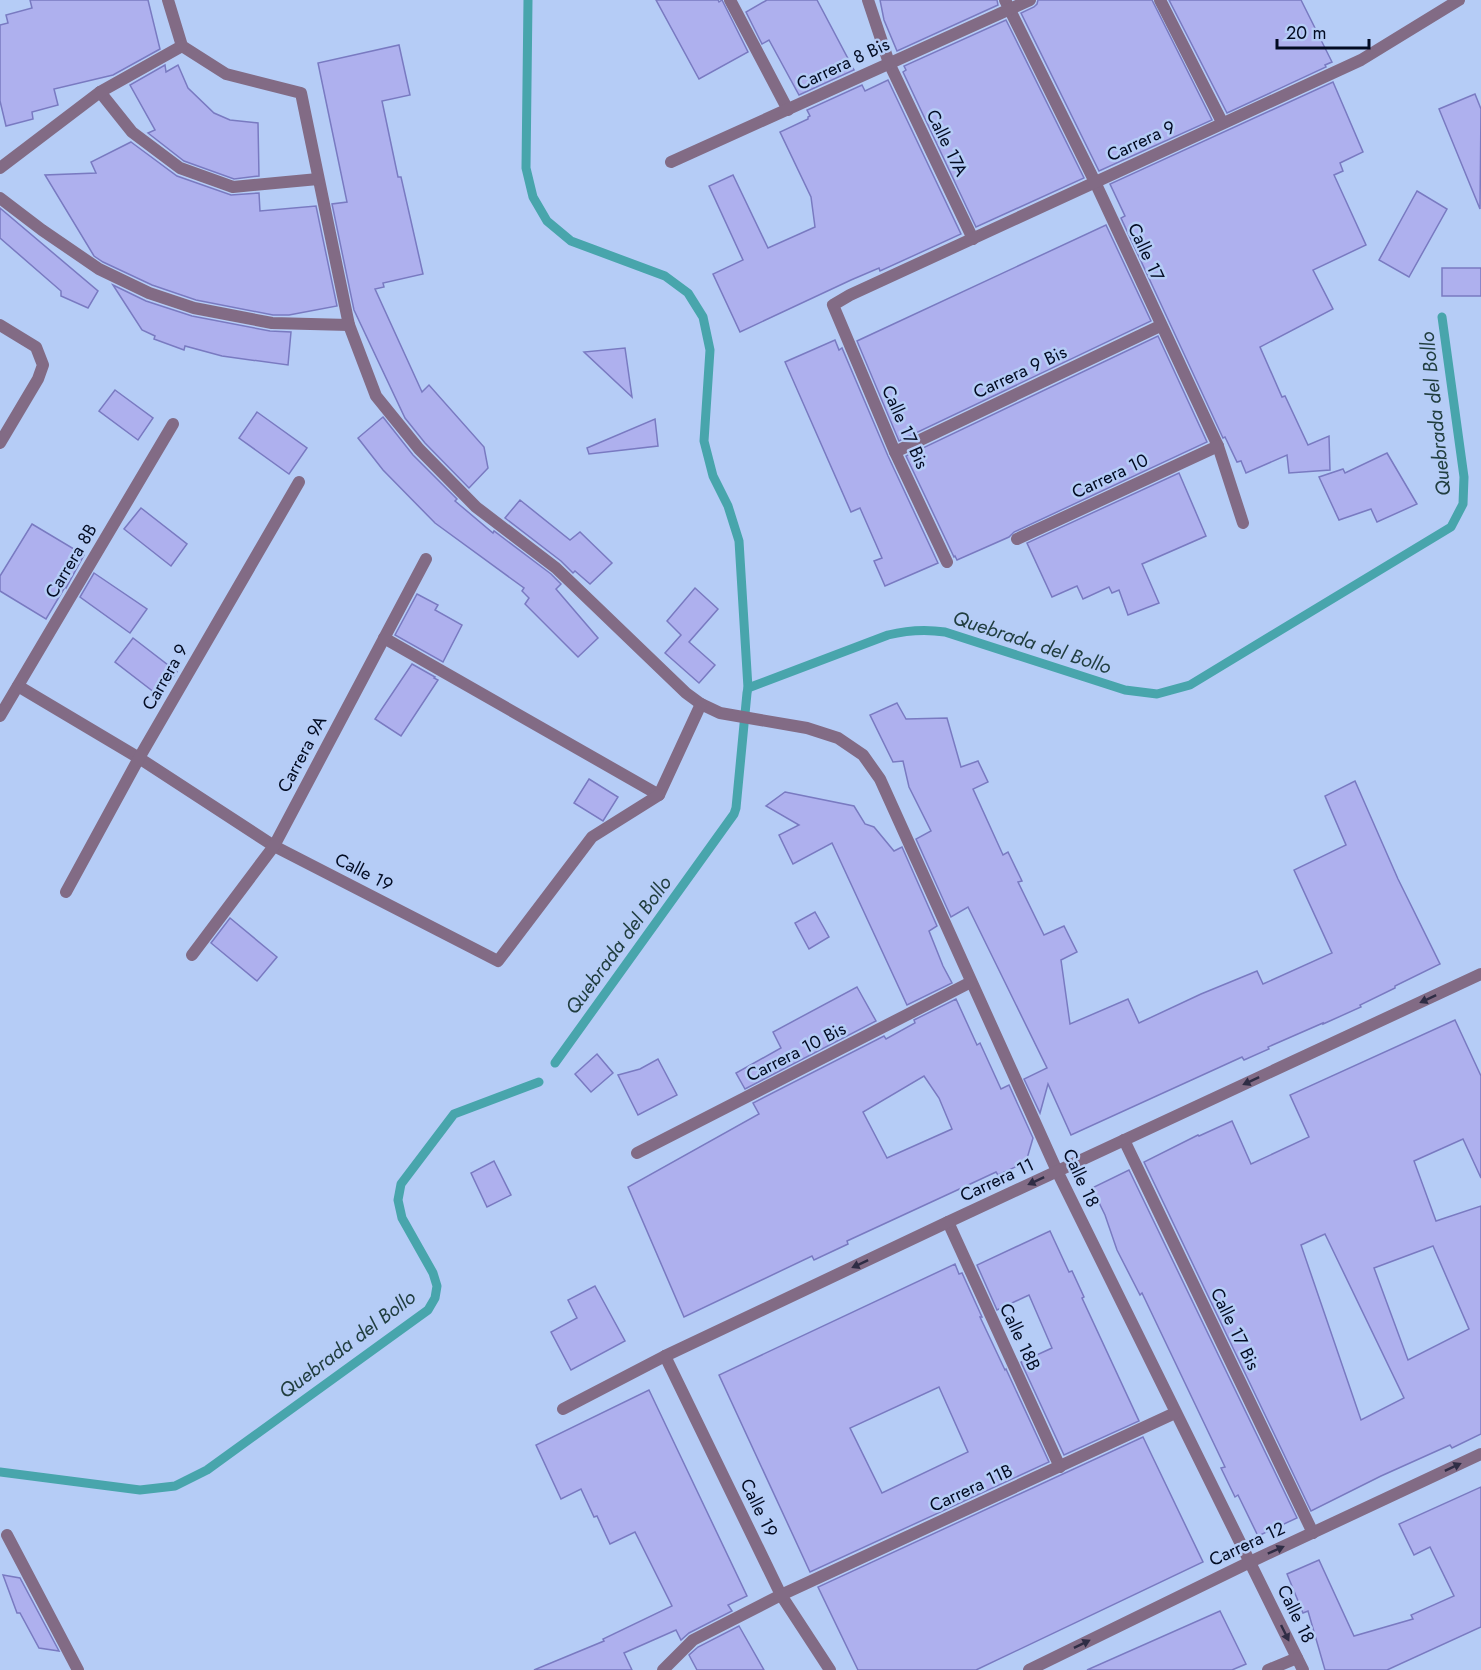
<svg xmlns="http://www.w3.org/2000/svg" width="1481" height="1670" font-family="Jost,sans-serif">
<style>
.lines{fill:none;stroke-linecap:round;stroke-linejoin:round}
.stream{stroke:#48a5ac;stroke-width:9}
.building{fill:#aeb0ee;stroke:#797ac1;stroke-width:1.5;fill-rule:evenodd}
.minor{stroke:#826b85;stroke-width:12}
.oneway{fill:#2f2d45}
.labels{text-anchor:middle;stroke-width:5;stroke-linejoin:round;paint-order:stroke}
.street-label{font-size:18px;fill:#020b22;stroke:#b5ccf6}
.water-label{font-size:20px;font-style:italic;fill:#213e40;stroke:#b5ccf6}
</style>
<rect width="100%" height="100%" fill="#b5ccf6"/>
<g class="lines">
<g class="stream">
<polyline points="528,0 526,168 533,197 547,221 571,241 665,276 688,293 703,317 710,350 704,441 713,476 728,506 739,541 748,688"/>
<path d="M555,1063L734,814L736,808L747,693L748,688L888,635C908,630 925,629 945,632L1125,690L1157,694L1190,685L1451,527L1463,504L1464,477L1442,317"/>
<polyline points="0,1472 140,1490 175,1486 207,1470 428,1310 435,1298 437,1286 433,1273 402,1218 398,1200 401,1184 454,1114 539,1082"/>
</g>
</g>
<g class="building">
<polygon points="30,0 148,0 160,49 113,75 54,89 58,105 32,112 33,119 6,126 0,101 0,25 8,23 6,15 32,8"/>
<polygon points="656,0 718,0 719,2 722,0 748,52 699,79"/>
<polygon points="767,0 817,0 854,70 799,95 769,40 762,44 746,12"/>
<polygon points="880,0 997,0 998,5 897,51 884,20"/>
<polygon points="1038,0 1152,0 1212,120 1099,171 1021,13 1034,7 1037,4"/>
<polygon points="1169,0 1301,0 1332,62 1325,65 1326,67 1227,113"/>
<polygon points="1006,20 1084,178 976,227 903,72 906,70 904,66"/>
<polygon points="399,45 410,95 382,101 398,177 401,177 423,274 383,283 384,287 375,289 422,392 429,385 484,447 488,468 469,488 425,443 405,418 354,310 332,204 347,202 318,63"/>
<polygon points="165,65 166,72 178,65 188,88 214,113 230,120 258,123 259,176 234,179 184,161 148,133 155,130 130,85"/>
<polygon points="888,80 961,234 880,271 879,268 851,280 740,332 713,274 743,260 709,186 733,175 768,248 815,227 811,197 780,132 808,119 808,117 810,116 807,110 862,85 865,91"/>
<polygon points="1333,82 1363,152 1340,163 1343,171 1334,175 1366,245 1313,270 1333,309 1260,347 1282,397 1285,396 1308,445 1329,436 1330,470 1289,473 1287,455 1246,473 1241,461 1237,462 1225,437 1223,438 1121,218 1125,216 1110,184"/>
<polygon points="1475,94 1481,109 1480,209 1439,109"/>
<polygon points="131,142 177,176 231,195 259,193 260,211 316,206 337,306 289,315 273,315 196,300 152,285 103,262 94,256 45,175 96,173 91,162"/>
<polygon points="1417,191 1447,209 1409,277 1379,260"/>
<polygon points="0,208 98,291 88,308 61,296 61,291 0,238"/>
<polygon points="1106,225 1151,321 899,441 857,341"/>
<rect x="1442" y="268" width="39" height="28"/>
<polygon points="113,285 146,301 192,316 270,331 291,332 288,365 222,356 185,346 184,350 154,339 155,336 142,330"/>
<polygon points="1158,336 1207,442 1014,532 1009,537 957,560 955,556 954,557 906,456"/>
<polygon points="835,340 839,350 842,348 888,456 938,563 885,586 874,561 882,558 860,508 851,512 785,362"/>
<polygon points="625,348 632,397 584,352"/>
<polygon points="115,390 153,418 138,440 99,411"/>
<polygon points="257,412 307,448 289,474 239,438"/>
<polygon points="383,417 413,455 457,499 455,501 493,533 494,531 551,574 561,584 556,589 598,638 578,657 525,604 529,598 522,591 524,588 435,523 383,470 358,438"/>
<polygon points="655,419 658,446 589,454 587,448"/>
<polygon points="1387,453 1417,504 1377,522 1371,509 1339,520 1319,477 1343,469 1345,473"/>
<polygon points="1179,473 1206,536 1142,564 1159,603 1128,615 1119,590 1112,593 1109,587 1083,599 1077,586 1052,597 1027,543"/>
<polygon points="520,500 570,540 580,532 612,563 590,584 575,571 573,573 561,561 505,518"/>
<polygon points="141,508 187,544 171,566 124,529"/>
<polygon points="32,524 84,555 66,588 65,587 46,619 0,591 0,576"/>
<polygon points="94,573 147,609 130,633 80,597"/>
<polygon points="695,588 718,609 689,642 715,665 699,683 665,653 681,635 667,621"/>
<polygon points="417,594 438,605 435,610 462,625 443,662 395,635"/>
<polygon points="133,638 177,672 159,696 115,662"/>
<polygon points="412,664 435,677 434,678 438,680 401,736 375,719"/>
<polygon points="897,703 906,719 947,718 961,767 978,761 988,782 973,789 1003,855 1008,852 1022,881 1018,882 1044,935 1064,926 1077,952 1061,960 1070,1024 1128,999 1139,1023 1201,994 1257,971 1263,984 1332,953 1294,870 1346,845 1325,796 1355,781 1398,879 1440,964 1395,986 1395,988 1360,1005 1361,1007 1323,1024 1323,1023 1268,1047 1269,1049 1244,1060 1242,1057 1071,1135 1048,1084 1040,1113 1024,1079 1047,1068 968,907 951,917 916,839 931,831 909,787 903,761 893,762 870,715"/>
<polygon points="589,779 618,797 603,821 574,803"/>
<polygon points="785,792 854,806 865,824 874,827 894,851 902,847 937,926 929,931 943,966 952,983 907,1005 832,843 793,864 779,835 799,825 766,806"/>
<polygon points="815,912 829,937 809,949 795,923"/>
<polygon points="230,918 277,957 257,981 211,943"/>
<polygon points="857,987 876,1021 745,1089 736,1073 781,1048 773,1032"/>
<path d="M956,999L977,1045L980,1043L1001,1089L1009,1085L1033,1138L1026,1162L998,1175L996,1172L966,1186L847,1241L848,1244L814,1260L812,1256L684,1317L628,1187L759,1114L753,1103L884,1036L886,1039L915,1023L914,1020ZM924,1076L939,1098L952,1129L887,1158L863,1112Z"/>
<path d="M1455,1020L1481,1076V1178L1463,1139L1414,1161L1436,1221L1481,1206V1434L1452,1448L1450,1445L1381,1476L1311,1511L1144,1162L1198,1135L1199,1136L1232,1121L1251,1164L1309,1137L1290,1095ZM1325,1234L1404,1398L1361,1420L1301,1245ZM1433,1246L1469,1329L1408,1360L1374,1268Z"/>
<polygon points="597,1054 613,1073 591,1092 575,1074"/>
<polygon points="658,1059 677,1095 638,1115 618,1075 640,1069"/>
<polygon points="494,1161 511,1195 487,1207 471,1173"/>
<polygon points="1129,1170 1297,1518 1258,1536 1238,1495 1235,1497 1221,1468 1225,1467 1142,1293 1140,1295 1117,1250 1105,1215 1092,1188"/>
<polygon points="1050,1231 1069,1272 1072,1271 1084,1297 1082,1298 1139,1421 1064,1455 1021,1362 1052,1348 1029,1295 997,1310 977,1265"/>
<path d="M955,1264L959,1274L962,1273L982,1317H980L1005,1370L1006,1369L1049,1462L810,1572L719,1375ZM939,1387L968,1452L882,1493L850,1428Z"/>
<polygon points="595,1286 625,1341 571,1370 551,1332 577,1318 568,1300"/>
<polygon points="649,1390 747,1596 728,1605 732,1611 689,1633 681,1640 676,1630 624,1653 632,1670 534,1670 604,1641 603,1639 672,1606 635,1532 610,1544 597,1516 594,1517 581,1489 561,1499 536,1445"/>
<polygon points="1143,1437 1203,1562 976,1670 858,1670 818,1587"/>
<polygon points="1481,1487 1481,1627 1387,1670 1325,1670 1308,1611 1303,1613 1287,1574 1319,1560 1354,1636 1413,1619 1411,1615 1454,1596 1430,1547 1414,1555 1399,1524"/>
<polygon points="3,1575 20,1578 59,1651 39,1648 20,1613 17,1613"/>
<polygon points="1220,1611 1246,1664 1232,1670 1087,1670"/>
<polygon points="739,1626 764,1670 697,1670 689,1655 698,1647"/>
</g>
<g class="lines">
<g class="minor">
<polyline points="168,0 182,46 226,74 301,93 349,325 376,396 419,449 476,507 556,568 686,693 701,704 720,713 807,728 838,738 863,755 880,779 1057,1171 1303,1670"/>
<polyline points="730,0 788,110"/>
<polyline points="868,0 889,63 973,239"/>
<polyline points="1005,0 1095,182 1218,446 1243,523"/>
<polyline points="1160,0 1222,122"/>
<polyline points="100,92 132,132 180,168 233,187 318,179"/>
<polyline points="671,162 1030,0"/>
<polyline points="0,168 100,92 182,46"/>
<polyline points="0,198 42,230 99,269 149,293 194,308 272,323 349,325"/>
<polyline points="0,325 36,347 43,365 38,379 0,443"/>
<polyline points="895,452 1160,326"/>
<polyline points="1017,539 1218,446"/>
<polyline points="947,562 895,452 833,305 850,295 1361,60 1459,0"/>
<polyline points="384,638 659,795 701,704"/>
<polyline points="18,686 139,758 274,846 498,961 592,837 659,795"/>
<polyline points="0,716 173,424"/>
<polyline points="66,892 139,758 299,482"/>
<polyline points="192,955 274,846 426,559"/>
<polyline points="1124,1140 1313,1533"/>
<polyline points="637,1153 971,982"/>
<polyline points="948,1222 1060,1467"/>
<polyline points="665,1356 781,1595 830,1670"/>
<polyline points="563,1409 665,1356 948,1222 1481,974"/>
<polyline points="7,1535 78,1670"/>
<polyline points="663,1670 693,1640 781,1595 1175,1413"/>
<polyline points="1029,1670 1250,1562 1481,1454"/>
<polyline points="1268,1670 1297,1658"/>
</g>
</g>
<defs><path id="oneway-solid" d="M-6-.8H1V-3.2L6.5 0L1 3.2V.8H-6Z" transform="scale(1.5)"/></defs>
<g class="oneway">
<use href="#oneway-solid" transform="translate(1428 999) rotate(155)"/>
<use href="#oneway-solid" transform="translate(1251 1081) rotate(155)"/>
<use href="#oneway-solid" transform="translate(1036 1181) rotate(155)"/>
<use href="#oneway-solid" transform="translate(860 1264) rotate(155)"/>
<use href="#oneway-solid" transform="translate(1453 1467) rotate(-25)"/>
<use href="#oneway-solid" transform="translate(1276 1550) rotate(-24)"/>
<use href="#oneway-solid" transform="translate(1285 1633) rotate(64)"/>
<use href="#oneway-solid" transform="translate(1082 1644) rotate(-26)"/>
</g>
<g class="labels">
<g class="street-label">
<text transform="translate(843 64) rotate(-25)" y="6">Carrera 8 Bis</text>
<text transform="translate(1141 141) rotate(-25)" y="6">Carrera 9</text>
<text transform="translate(947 143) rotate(64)" y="6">Calle 17A</text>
<text transform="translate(1146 252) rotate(65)" y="6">Calle 17</text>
<text transform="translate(1020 372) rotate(-25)" y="6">Carrera 9 Bis</text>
<text transform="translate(905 427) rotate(66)" y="6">Calle 17 Bis</text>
<text transform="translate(1110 476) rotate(-25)" y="6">Carrera 10</text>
<text transform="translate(71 561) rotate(-59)" y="6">Carrera 8B</text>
<text transform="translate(165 677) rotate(-60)" y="6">Carrera 9</text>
<text transform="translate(302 754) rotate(-62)" y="6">Carrera 9A</text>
<text transform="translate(364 872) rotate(27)" y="6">Calle 19</text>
<text transform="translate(796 1052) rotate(-27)" y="6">Carrera 10 Bis</text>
<text transform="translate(1081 1178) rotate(65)" y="6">Calle 18</text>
<text transform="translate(997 1180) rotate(-25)" y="6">Carrera 11</text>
<text transform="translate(1235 1329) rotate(64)" y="6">Calle 17 Bis</text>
<text transform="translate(1020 1337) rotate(65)" y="6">Calle 18B</text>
<text transform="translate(971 1488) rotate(-25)" y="6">Carrera 11B</text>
<text transform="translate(759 1508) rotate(64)" y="6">Calle 19</text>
<text transform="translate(1247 1544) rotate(-25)" y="6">Carrera 12</text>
<text transform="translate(1296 1614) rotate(64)" y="6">Calle 18</text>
</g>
<g class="water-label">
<text transform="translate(1435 414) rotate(-96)" y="7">Quebrada del Bollo</text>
<text transform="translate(1032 642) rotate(18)" y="7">Quebrada del Bollo</text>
<text transform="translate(618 945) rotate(-54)" y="7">Quebrada del Bollo</text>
<text transform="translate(347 1344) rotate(-37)" y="7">Quebrada del Bollo</text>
</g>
</g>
<path d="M1277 39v9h92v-9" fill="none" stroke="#020b22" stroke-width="3"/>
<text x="1286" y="39" font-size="18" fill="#020b22" stroke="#b5ccf6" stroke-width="4.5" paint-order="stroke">20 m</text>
</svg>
